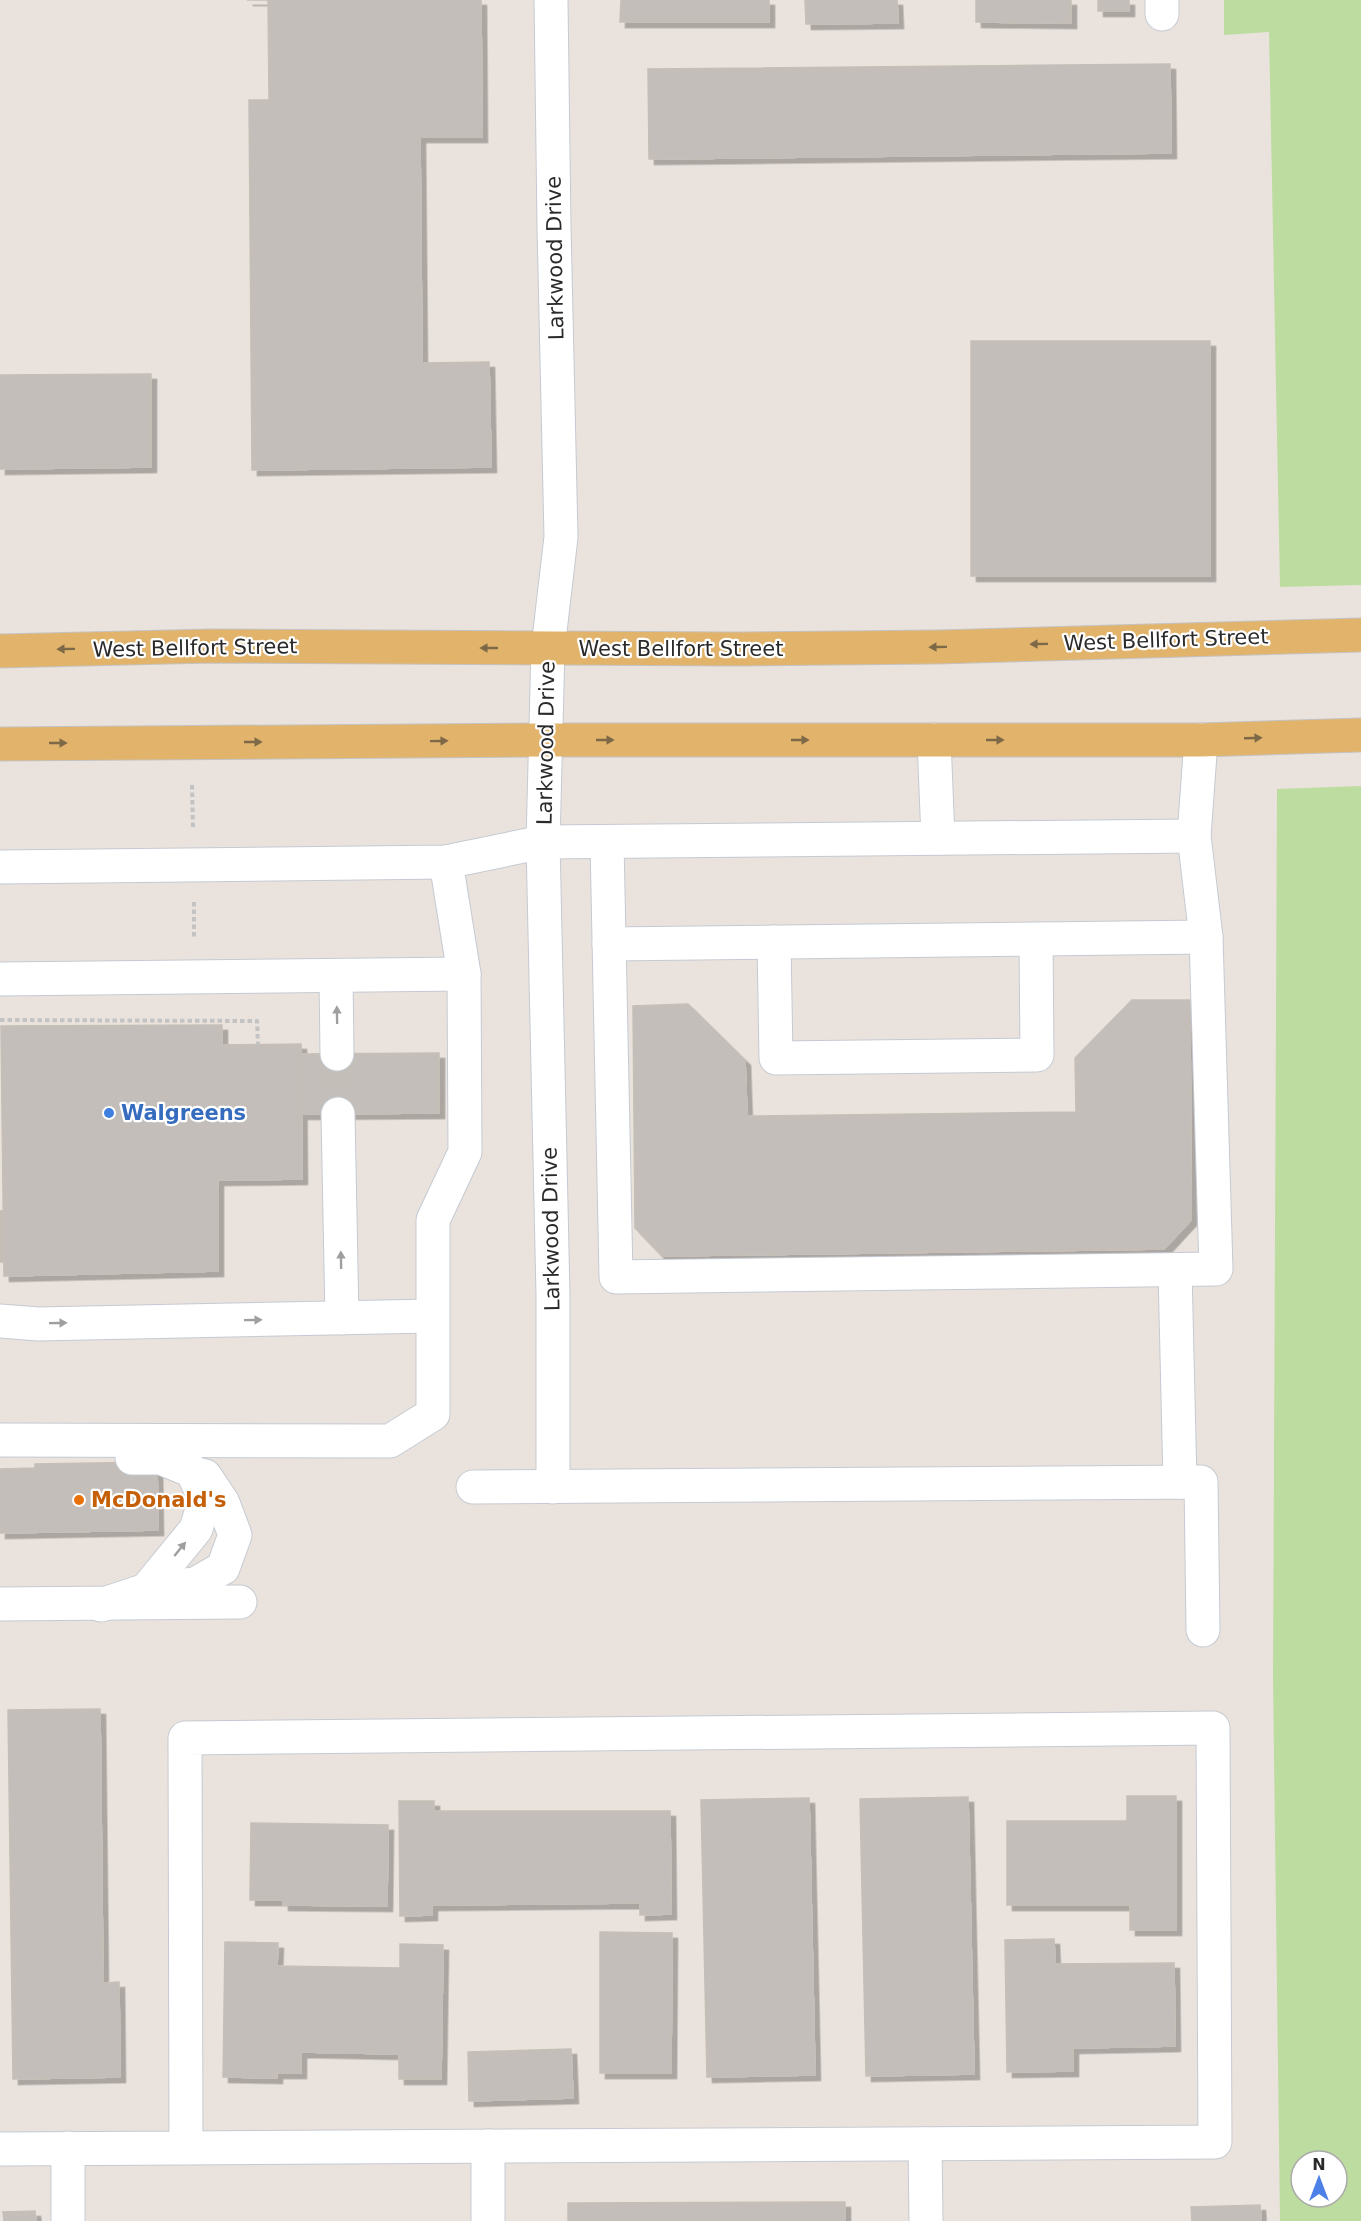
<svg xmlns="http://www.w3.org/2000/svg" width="1361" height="2221" font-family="'DejaVu Sans',sans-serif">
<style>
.green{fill:#bddc9f;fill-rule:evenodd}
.building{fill:#c3beb9;stroke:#c6beb7;stroke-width:1.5;filter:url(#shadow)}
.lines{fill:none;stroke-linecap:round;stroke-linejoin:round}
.minor-tunnel{stroke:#c4beb9;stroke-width:33;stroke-dasharray:33 16;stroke-linecap:butt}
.minor-casing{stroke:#c5cad2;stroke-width:35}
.major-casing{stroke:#c3c3c3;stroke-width:35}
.path{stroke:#c3c3c3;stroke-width:4;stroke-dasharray:4.5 3;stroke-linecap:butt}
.minor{stroke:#fff;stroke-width:33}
.major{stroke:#e2b46b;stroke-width:33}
.oneway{fill:#7d6847}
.oneway2{fill:#9f9f9f}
.shop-dot{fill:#3f7fe0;stroke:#fff;stroke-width:2}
.food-dot{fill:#e8710a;stroke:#fff;stroke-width:2}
.labels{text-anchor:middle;stroke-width:4.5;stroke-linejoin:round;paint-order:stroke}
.street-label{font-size:21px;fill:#2a2a2a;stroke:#fff}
.shop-label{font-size:21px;font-weight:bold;fill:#366cbe;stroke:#fff;text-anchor:start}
.food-label{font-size:21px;font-weight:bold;fill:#c56008;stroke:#fff;text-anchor:start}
</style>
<defs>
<filter id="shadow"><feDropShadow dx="5.5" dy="5.5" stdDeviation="0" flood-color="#0004"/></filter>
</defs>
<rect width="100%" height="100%" fill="#eae3dd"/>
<g class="green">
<polygon points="1224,0 1361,0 1361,585 1280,587 1269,32 1224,35"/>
<path d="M1361,786V2221H1280L1273,1679L1277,789ZM1301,2161H1337V2197H1301Z"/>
</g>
<g class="building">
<polygon points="247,0 481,0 482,137 420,137 422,363 489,362 491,467 252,470 249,100 269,100 268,0"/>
<polygon points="621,0 769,0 769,22 620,22"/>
<polygon points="805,0 897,0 898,23 806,24"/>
<polygon points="976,0 1071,0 1071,23 976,22"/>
<rect x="1098" y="0" width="31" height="11"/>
<polygon points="1170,64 1171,153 649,159 648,69"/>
<rect x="971" y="341" width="239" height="235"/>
<polygon points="151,374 151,467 0,469 0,375"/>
<polygon points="1132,1000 1190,1000 1191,1220 1164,1249 662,1256 635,1228 633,1006 688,1004 745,1060 747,1116 1076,1112 1075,1058"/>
<polygon points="222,1025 222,1045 301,1044 302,1179 218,1180 218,1271 4,1276 1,1026"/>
<polygon points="439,1053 439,1113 301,1114 301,1054"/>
<rect x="0" y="1211" width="3" height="51"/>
<polygon points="157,1462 158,1530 0,1533 0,1469 35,1468 35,1464"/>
<polygon points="100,1709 103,1983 119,1982 120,2077 13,2079 8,1710"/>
<polygon points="1127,1796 1176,1796 1176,1930 1130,1930 1130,1905 1007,1905 1007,1821 1127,1821"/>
<polygon points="968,1797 974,2074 866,2076 860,1799"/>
<polygon points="809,1798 815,2075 707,2077 701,1800"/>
<polygon points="399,1801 434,1801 434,1811 670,1811 671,1914 640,1915 640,1903 432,1905 432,1915 400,1916"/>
<polygon points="251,1823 388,1825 387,1906 283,1905 283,1900 250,1900"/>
<polygon points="600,1932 672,1933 671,2073 600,2073"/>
<polygon points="1054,1939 1055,1964 1174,1963 1175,2046 1073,2048 1073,2071 1007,2072 1005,1940"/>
<polygon points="225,1942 278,1943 277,1966 400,1968 400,1944 443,1945 441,2079 399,2079 399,2054 301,2052 301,2073 277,2073 277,2078 223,2077"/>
<polygon points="571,2049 573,2098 469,2101 468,2052"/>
<polygon points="845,2202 845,2221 568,2221 568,2203"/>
<polygon points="1260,2205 1261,2221 1192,2221 1191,2207"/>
<polygon points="35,2211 36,2221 4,2221 3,2212"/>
</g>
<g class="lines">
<polyline class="minor-tunnel" points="337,1054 338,1114"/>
<g class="minor-casing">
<g id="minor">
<polyline points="551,0 554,226 561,537 548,648 543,842 553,1295 553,1487"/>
<polyline points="1162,0 1162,14"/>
<polyline points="934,740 938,838"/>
<polyline points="607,842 616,1277 1216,1269 1206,937 1194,836 1201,740"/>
<polyline points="0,867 446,862 543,842 1194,836"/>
<polyline points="774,942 776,1058 1037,1055 1036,940"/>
<polyline points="609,944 1206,937"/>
<polyline points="336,976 337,1054"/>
<polyline points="0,979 464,974"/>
<polyline points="338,1114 342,1318"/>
<polyline points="1175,1270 1180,1482"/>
<polyline points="0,1321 38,1324 432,1316"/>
<polyline points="0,1440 390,1441 433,1414 433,1220 465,1152 464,974 446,862"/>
<polyline points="473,1487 1201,1482 1203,1630"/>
<polyline points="160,1588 195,1584 223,1568 235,1535 223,1503 205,1476 201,1475"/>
<polyline points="0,1604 240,1602"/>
<polyline points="101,1605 146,1590 196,1529 205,1499 192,1471 161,1458 132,1458"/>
<polyline points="925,2144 926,2221"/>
<polyline points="488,2146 488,2221"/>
<polyline points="68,2148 68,2221"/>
<polyline points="0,2149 186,2148 1215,2142 1213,1728 185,1738 186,2148"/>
</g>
</g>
<g class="major-casing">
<g id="major">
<polyline points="0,651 212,646 738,649 938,647 1361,635"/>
<polyline points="0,744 546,740 1201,740 1361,735"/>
</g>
</g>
<g class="path">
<polyline points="192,785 193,829"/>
<polyline points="194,902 194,939"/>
<polyline points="0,1020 257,1021 258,1045"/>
</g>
<use href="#minor" class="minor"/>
<use href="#major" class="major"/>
</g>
<defs><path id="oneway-solid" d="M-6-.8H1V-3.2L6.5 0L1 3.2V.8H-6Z" transform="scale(1.5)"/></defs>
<g class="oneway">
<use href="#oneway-solid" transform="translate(1039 644) rotate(179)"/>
<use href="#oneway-solid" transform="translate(938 647) rotate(179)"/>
<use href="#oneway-solid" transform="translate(489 648) rotate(-180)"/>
<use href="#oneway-solid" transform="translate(66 649) rotate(179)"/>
<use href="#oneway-solid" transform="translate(1253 738) rotate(-2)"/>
<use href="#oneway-solid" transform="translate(605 740)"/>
<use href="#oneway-solid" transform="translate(800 740)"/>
<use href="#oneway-solid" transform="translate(995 740)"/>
<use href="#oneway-solid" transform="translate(439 741) rotate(-1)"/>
<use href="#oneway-solid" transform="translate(253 742)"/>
<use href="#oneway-solid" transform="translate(58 743)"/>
</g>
<g class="oneway2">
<use href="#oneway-solid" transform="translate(337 1015) rotate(-91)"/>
<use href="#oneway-solid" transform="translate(341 1260) rotate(-91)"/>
<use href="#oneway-solid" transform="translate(253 1320) rotate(-1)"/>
<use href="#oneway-solid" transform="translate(58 1323) rotate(-1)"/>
<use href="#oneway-solid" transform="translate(180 1549) rotate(-51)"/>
</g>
<circle class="shop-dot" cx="109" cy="1113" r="6"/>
<circle class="food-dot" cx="79" cy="1500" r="6"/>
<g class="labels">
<g class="street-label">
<text transform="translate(555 258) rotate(-91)" y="7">Larkwood Drive</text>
<text transform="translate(1166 640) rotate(-2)" y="7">West Bellfort Street</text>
<text transform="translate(195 648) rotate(-1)" y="7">West Bellfort Street</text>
<text x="681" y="656">West Bellfort Street</text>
<text transform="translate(546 743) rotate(-89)" y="7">Larkwood Drive</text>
<text transform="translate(551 1229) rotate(-91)" y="7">Larkwood Drive</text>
</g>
<g class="shop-label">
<text x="121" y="1120">Walgreens</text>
</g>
<g class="food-label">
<text x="91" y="1507">McDonald's</text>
</g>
</g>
<g transform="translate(1319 2179)"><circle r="28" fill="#ffffff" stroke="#aaaaaa" stroke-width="1.5"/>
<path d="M0-4.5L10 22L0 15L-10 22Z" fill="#4e81e7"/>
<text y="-9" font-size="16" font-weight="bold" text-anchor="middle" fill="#2a2a2a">N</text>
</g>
</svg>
